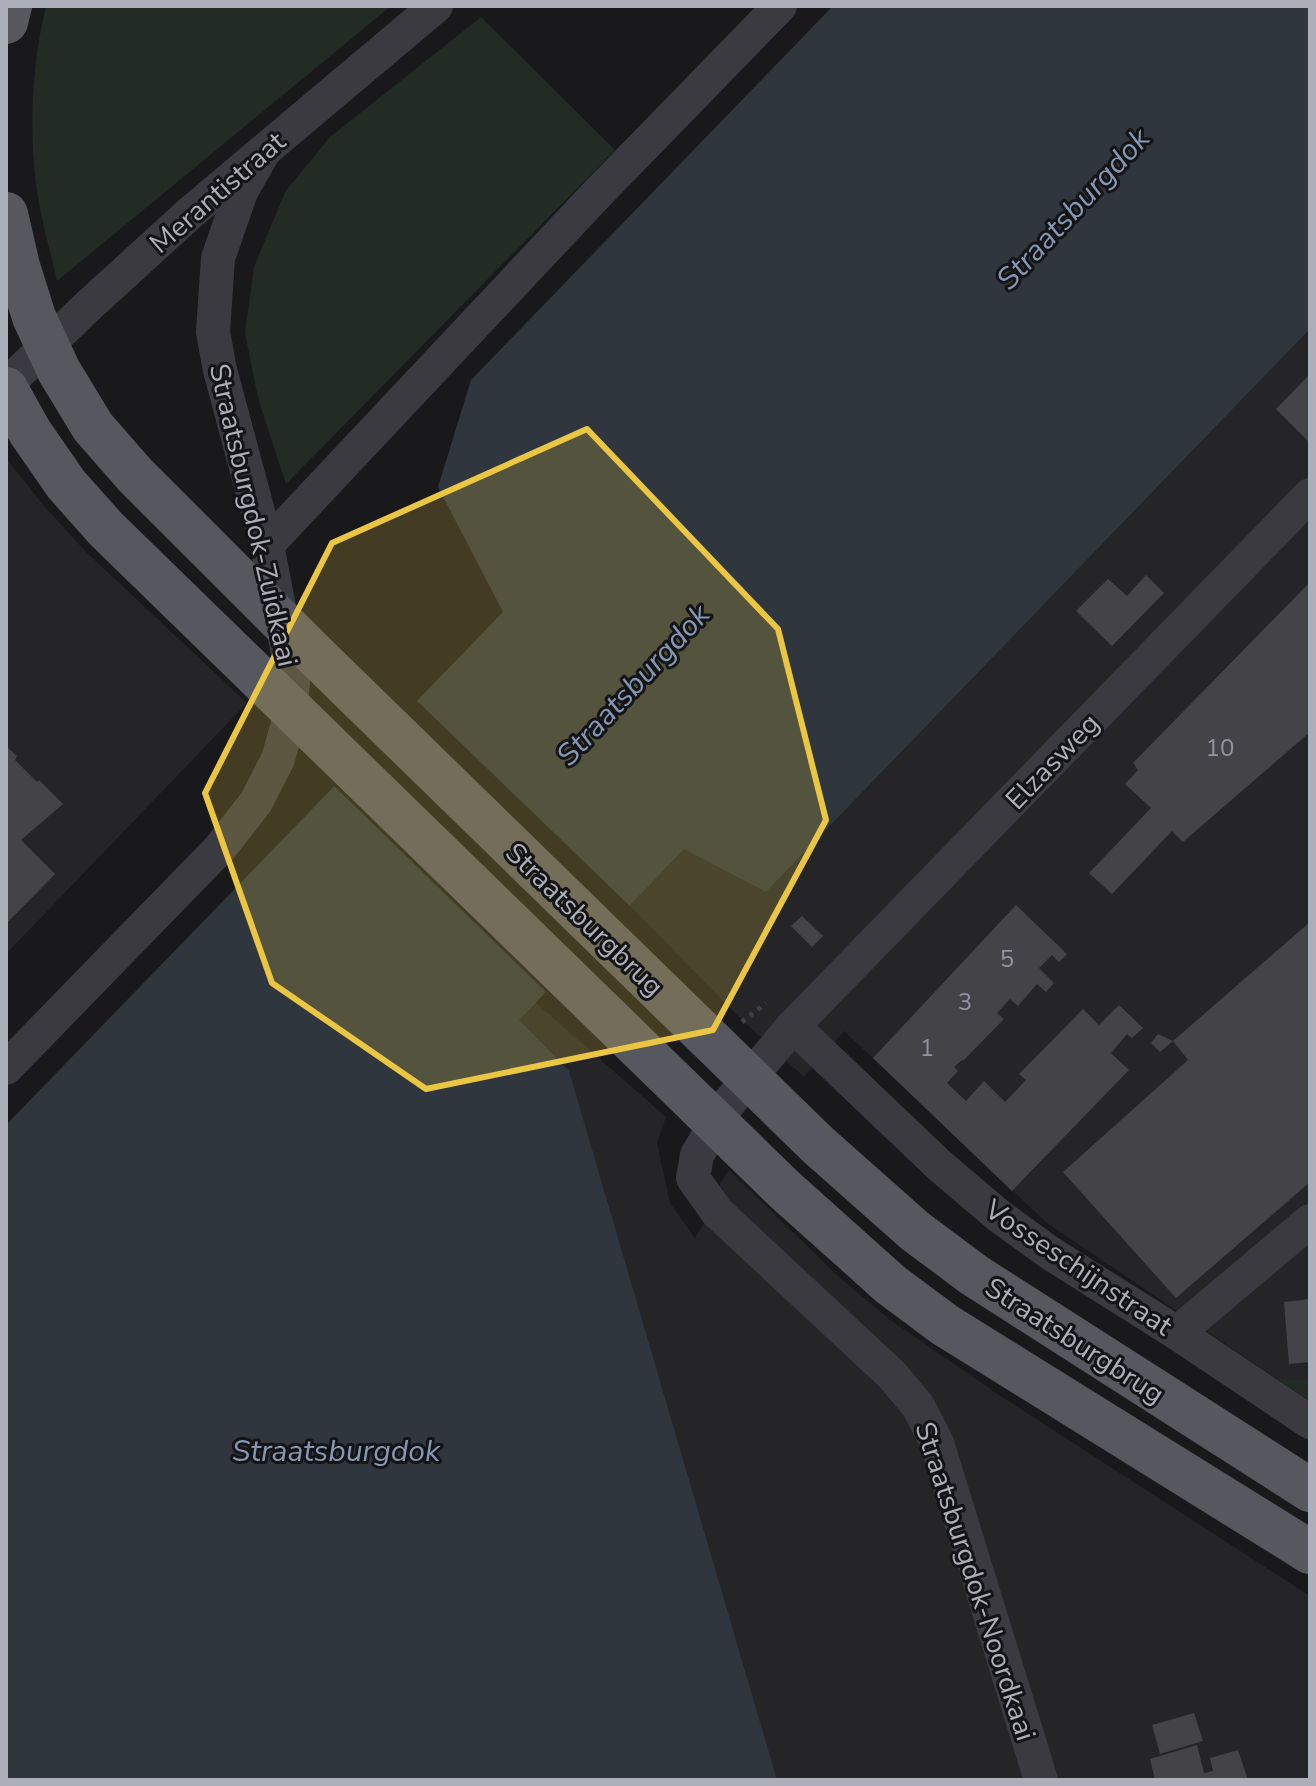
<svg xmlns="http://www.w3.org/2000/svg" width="1316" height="1786" font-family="'Nunito Sans',sans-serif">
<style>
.built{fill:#252528}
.green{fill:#232b25}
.water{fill:#2f363e}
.pier{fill:#19191b}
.building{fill:#434348}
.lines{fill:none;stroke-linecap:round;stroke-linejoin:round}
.path{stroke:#404147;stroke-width:5;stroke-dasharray:4 6;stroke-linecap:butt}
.minor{stroke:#3a3a40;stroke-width:34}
.major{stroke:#56575f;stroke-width:44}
.marked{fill:#eac642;fill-opacity:0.2;stroke:#eac642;stroke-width:6;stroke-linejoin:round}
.labels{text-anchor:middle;stroke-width:6;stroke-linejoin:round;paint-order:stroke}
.number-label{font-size:24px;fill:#92939e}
.street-label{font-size:28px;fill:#acaeba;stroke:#141416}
.water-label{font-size:30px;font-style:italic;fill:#8598b3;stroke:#141416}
</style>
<rect width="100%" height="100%" fill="#19191b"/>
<g class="built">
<polygon points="1310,329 1310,1401 1047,1223 844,1031 804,1077 743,1021 629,905 684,848 766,892"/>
<polygon points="6,458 44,506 86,552 247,703 6,954"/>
<polygon points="535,1002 666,1117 657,1143 670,1203 695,1238 719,1198 720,1183 729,1170 839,1277 889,1319 999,1395 1310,1596 1310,1780 640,1780 518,1020"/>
</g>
<g class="green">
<path d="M46,6H391L57,281C50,249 40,216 36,184C29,125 32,64 46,6Z"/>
<polygon points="481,17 615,150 286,484 258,398 245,333 254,267 285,192 330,137"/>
<polygon points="1277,1379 1310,1380 1310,1401"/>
</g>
<polygon class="water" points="833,6 1310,6 1310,329 766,892 684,849 519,1020 569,1071 777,1780 6,1780 6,1125 503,612 438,487 471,380"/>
<polygon class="pier" points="414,698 632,908 548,994 331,783"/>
<g class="building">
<polygon points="1310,374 1310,443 1276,409"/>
<polygon points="1146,575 1164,593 1112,646 1076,611 1108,579 1127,596"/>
<polygon points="1310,582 1310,732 1183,842 1172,831 1112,894 1089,873 1151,808 1125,784 1138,770 1133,763"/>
<polygon points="7,747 17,756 15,760 37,782 39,780 63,804 21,840 55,874 6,924 6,748"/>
<polygon points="1016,905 1067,954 1059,962 1052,955 1039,968 1054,983 1046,992 1037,984 1018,1006 1010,999 997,1013 1004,1019 963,1061 962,1060 954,1067 958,1071 947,1083 966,1101 984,1081 1005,1102 1026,1080 1019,1074 1083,1009 1099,1025 1119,1005 1143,1028 1132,1038 1127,1034 1111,1053 1129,1070 1012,1191 873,1058"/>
<polygon points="802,916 823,936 812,947 791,926"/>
<polygon points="1310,922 1310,1182 1176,1298 1063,1172 1188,1060 1173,1041"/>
<polygon points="1158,1034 1173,1041 1160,1052 1151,1043"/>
<polygon points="1310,1299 1310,1362 1289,1364 1284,1302"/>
<polygon points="1194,1713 1203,1741 1160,1754 1152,1725"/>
<polygon points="1197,1745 1204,1773 1213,1771 1210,1758 1238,1750 1248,1780 1155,1780 1150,1759"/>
</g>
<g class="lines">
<polyline class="path" points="742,1022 766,1003"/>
<g class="minor">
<polyline points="6,385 86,308 189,214 436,6"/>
<polyline points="267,545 597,194 780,6"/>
<polyline points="793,1026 939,1165 999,1216 1050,1253 1177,1333 1310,1422"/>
<polyline points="6,1068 220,848 256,802 278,759 289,720 293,683 286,643 267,545 220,370 213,332 218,258 241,192 263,153"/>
<polyline points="1177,1333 1310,1221"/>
<polyline points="1041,1780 937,1443 918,1406 892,1375 717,1212 693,1178 697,1155 727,1105 793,1026 1310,495"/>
</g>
<g class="major">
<polyline points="6,22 10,6"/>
<polyline points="6,214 18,266 34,317 59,371 93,427 135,475 311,651 818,1145 915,1231 974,1275 1310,1490"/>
<polyline points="6,389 30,432 66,484 106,529 784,1189 890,1284 945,1325 1310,1552"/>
</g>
</g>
<path class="marked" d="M587,429L778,629L826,820L713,1030L426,1089L272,983L205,793L332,543Z"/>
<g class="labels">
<g class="number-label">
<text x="1220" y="756">10</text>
<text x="1007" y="967">5</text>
<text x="965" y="1010">3</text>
<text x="927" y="1056">1</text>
</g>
<g class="street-label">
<text transform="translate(217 192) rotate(-41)" y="10">Merantistraat</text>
<text transform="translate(254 515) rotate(77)" y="10">Straatsburgdok-Zuidkaai</text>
<text transform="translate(1052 761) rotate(-46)" y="10">Elzasweg</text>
<text transform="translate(585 919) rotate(44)" y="10">Straatsburgbrug</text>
<text transform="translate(1079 1267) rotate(34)" y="10">Vosseschijnstraat</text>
<text transform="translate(1075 1340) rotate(33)" y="10">Straatsburgbrug</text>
<text transform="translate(976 1581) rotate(72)" y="10">Straatsburgdok-Noordkaai</text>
</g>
<g class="water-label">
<text transform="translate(1073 209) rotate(-47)" y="10">Straatsburgdok</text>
<text transform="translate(633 685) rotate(-47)" y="10">Straatsburgdok</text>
<text x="336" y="1461">Straatsburgdok</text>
</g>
</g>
<rect width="1316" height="1786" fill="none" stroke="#acaeba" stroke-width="16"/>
</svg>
